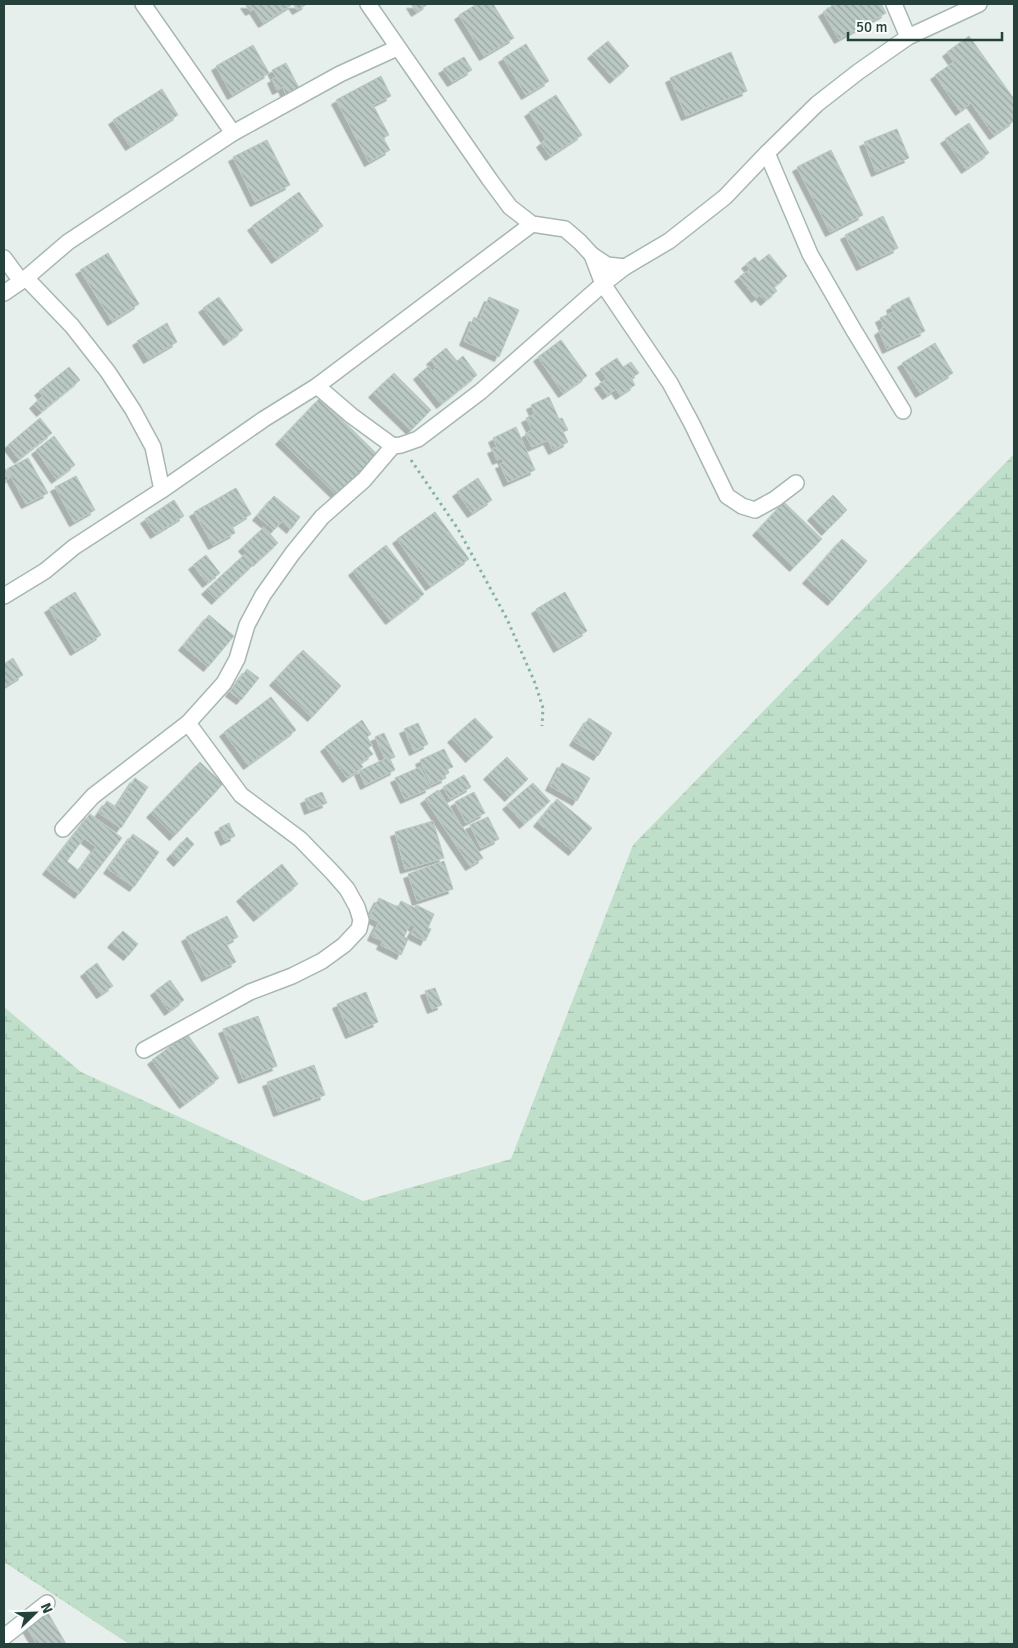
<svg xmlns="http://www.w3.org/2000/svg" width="1018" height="1648" font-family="Signika,sans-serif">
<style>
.wetland{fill:url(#wetland-marsh)}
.building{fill:url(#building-back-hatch);stroke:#b8c8c3;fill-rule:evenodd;filter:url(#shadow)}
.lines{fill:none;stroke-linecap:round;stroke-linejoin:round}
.minor-casing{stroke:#a8b7b3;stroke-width:18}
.path{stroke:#86b2a7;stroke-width:3;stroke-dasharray:2.5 4;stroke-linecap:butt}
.minor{stroke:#fff;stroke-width:15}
</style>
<defs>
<pattern id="wetland-marsh" width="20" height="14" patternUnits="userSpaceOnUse" patternTransform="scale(1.25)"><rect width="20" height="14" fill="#bfdfca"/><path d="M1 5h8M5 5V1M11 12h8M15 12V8" fill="none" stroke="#a4c1ae"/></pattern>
<pattern id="building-back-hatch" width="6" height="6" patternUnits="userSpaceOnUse" patternTransform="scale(1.25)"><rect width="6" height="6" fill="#bbc9c4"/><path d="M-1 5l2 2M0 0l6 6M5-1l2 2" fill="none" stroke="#98a5a0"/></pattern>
<filter id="shadow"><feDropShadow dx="-4.5" dy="4.5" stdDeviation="0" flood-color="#0004"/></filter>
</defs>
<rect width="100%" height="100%" fill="#e6efeb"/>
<polygon class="wetland" points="1014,454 1014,1644 129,1644 4,1562 4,1007 81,1072 363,1201 511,1159 633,845"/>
<g class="building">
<polygon points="245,4 307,4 297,10 293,4 263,23 254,9 250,11"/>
<polygon points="411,4 428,4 416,12"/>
<polygon points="477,4 493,4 514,38 484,56 459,15"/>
<polygon points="831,4 881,4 886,13 839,39 823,12 832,6"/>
<polygon points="969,36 1014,99 1014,121 994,135 971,103 960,111 935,75 954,62 947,52"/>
<polygon points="608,41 629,66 614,79 592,54"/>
<polygon points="526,44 549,81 526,95 503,58"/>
<polygon points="253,45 269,73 232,95 216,66"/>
<polygon points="731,52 747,91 686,116 670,78"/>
<polygon points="464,57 472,70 452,82 443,69"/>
<polygon points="286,63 300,90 287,97 283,87 277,90 272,79 276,77 272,70"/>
<polygon points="381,76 391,96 373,105 389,135 383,138 390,150 369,162 336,100"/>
<polygon points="162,89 178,115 130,146 113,120"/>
<polygon points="556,95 582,135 550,156 541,143 546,139 529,112"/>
<polygon points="969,123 989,153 966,169 945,139"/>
<polygon points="897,129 909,158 876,172 864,142"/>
<polygon points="267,140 290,185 255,202 233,157"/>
<polygon points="831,150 863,215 830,232 797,167"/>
<polygon points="299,192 323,226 276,259 252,226"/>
<polygon points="883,216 898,248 861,266 845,235"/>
<polygon points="108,253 139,304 112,321 80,270"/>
<polygon points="769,254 787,276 774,287 777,291 765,301 760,295 756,298 739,277 750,269 746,264 755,257 759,262"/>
<polygon points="219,297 243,330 228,341 203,308"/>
<polygon points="489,297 519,310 499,357 464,341 474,317 479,320"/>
<polygon points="909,297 925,331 887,349 879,331 884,327 880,318 893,312 891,306"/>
<polygon points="167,323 177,342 148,359 137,341"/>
<polygon points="561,340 587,376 563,393 538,357"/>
<polygon points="935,343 953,373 920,393 902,363"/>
<polygon points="446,348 457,361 463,356 477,375 441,404 418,375 429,366 432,371 436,367 431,360"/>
<polygon points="617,358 623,367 631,362 639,373 631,378 635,385 620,395 616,389 607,395 599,384 607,379 600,369"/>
<polygon points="69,367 80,380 41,412 34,404 43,396 39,391"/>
<polygon points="394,373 431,410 411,430 373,393"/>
<polygon points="549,397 559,419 562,418 568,430 563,432 568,442 553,450 548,440 532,447 525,434 532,430 526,418 535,414 531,405"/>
<polygon points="320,398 378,455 338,496 280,440"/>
<polygon points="40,418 52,433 19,459 8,445"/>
<polygon points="516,427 535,470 508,482 500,464 504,463 502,458 497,460 492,449 497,447 493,438"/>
<polygon points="54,436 75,465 56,479 36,450"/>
<polygon points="28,458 48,493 26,504 7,469"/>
<polygon points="4,467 10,478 4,481"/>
<polygon points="76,476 95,510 74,522 55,487"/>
<polygon points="478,478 492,500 472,513 457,492"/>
<polygon points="236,488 251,514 232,526 235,533 213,545 194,512"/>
<polygon points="833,495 847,510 826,531 812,516"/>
<polygon points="274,496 300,517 291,529 282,521 274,530 257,516"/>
<polygon points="174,500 184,516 155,534 145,519"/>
<polygon points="784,502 822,539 794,567 757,531"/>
<polygon points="435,512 469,559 430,586 397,539"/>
<polygon points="264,527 278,543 257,562 243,547"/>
<polygon points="842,539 867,561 832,601 807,579"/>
<polygon points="386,545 424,594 390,620 353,571"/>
<polygon points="245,554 254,564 216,600 206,590"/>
<polygon points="206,555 220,573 207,583 193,565"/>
<polygon points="75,592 101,635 75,651 49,608"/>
<polygon points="565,592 587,631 558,648 536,609"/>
<polygon points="209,615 234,636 208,667 183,646"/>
<polygon points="303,650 341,686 312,717 274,681"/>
<polygon points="13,658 23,675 4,687 4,664"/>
<polygon points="247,669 259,678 241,700 230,692"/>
<polygon points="271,697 296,730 248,765 224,732"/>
<polygon points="475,718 493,737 470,758 452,738"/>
<polygon points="589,718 612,733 598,756 574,741"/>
<polygon points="362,720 371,734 367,737 372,745 368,748 373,754 360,763 363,767 347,778 325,747"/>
<polygon points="418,723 428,744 414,751 404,729"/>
<polygon points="384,733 395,757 386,761 375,737"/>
<polygon points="444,749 453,767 447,769 449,773 445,775 446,778 431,785 420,760"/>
<polygon points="389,757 395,770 365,785 359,771"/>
<polygon points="507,757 528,779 509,797 488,775"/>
<polygon points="200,762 223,784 174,836 151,813"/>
<polygon points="562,763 590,778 577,801 550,786"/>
<polygon points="420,767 430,788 405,799 395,778"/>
<polygon points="464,775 471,787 450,799 443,787"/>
<polygon points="135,778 148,787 121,828 99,813 107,801 116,807"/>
<polygon points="533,783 550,801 524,824 507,805"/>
<polygon points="438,790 483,858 470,866 425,799"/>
<polygon points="322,792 327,803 309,810 305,799"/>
<polygon points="474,792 485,813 466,823 455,802"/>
<polygon points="557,799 592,828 573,851 538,822"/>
<path d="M90,814L122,838L79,894L47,870ZM84,838L96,847L79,871L67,861Z"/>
<polygon points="488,817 499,839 481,848 470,825"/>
<polygon points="433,821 444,858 405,869 395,832"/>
<polygon points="229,823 235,836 225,841 219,828"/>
<polygon points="133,834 159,852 134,887 108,869"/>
<polygon points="187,837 194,844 178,862 171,855"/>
<polygon points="444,861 453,889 417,901 408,874"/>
<polygon points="282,864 298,884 258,917 241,897"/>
<polygon points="379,898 398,907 401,901 415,908 416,905 434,914 428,928 431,929 425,941 411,934 415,927 410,924 404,937 408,939 401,955 381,945 383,941 372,936 379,922 369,917"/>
<polygon points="227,916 238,937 226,943 236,962 206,977 186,937"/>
<polygon points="123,931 138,944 128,956 112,943"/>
<polygon points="97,963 113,986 101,994 85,972"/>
<polygon points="170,980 184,1000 169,1011 155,991"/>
<polygon points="435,988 442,1005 432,1009 425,991"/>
<polygon points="366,992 378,1022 350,1034 337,1004"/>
<polygon points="258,1016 277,1066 243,1079 223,1029"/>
<polygon points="187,1034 219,1078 184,1104 152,1060"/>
<polygon points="314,1065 325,1095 278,1112 267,1082"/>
<polygon points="48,1613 66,1644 37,1644 26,1626"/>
</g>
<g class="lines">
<g class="minor-casing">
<g id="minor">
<polyline points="143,4 233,133"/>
<polyline points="368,4 490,180 510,207 532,224 565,229 580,242 592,255 607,265 625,267 669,241 725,197 767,153 817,104 858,72 908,37 979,4"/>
<polyline points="894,4 908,37"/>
<polyline points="767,153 810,254 853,329 903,411"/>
<polyline points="592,255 603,284 670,383 692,424 727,496 742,506 755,510 775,499 796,483"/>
<polyline points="4,258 21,281"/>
<polyline points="26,278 72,326 108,372 133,410 153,447 162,490"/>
<polyline points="4,293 26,278 68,242 233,133 340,74 397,48"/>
<polyline points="317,386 352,416 393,446 401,445 418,439 480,392 603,284 625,267"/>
<polyline points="4,596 45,571 74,547 162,490 264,419 317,386 532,224"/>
<polyline points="63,829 93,796 188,723 224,683 237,659 247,625 263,595 292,554 322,517 364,480 393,446"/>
<polyline points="144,1050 250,992 292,976 322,961 344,945 359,929 361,920 357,907 347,889 333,873 300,839 241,795 188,723"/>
<polyline points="4,1637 47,1603"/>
</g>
</g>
<polyline class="path" points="411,460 458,529 507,619 535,683 543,708 542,726"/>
<use href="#minor" class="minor"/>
</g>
<rect width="1018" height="1648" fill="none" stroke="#24413b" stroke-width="10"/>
<g transform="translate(35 1613) rotate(67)" stroke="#f7fbf9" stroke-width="4" paint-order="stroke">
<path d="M0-4L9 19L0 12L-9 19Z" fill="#24413b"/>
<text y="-8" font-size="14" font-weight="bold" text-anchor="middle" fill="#24413b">N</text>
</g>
<path d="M848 32v8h154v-8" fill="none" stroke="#24413b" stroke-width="2.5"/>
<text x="856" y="32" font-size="15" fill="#24413b" stroke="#f7fbf9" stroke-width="4" paint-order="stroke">50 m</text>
</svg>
